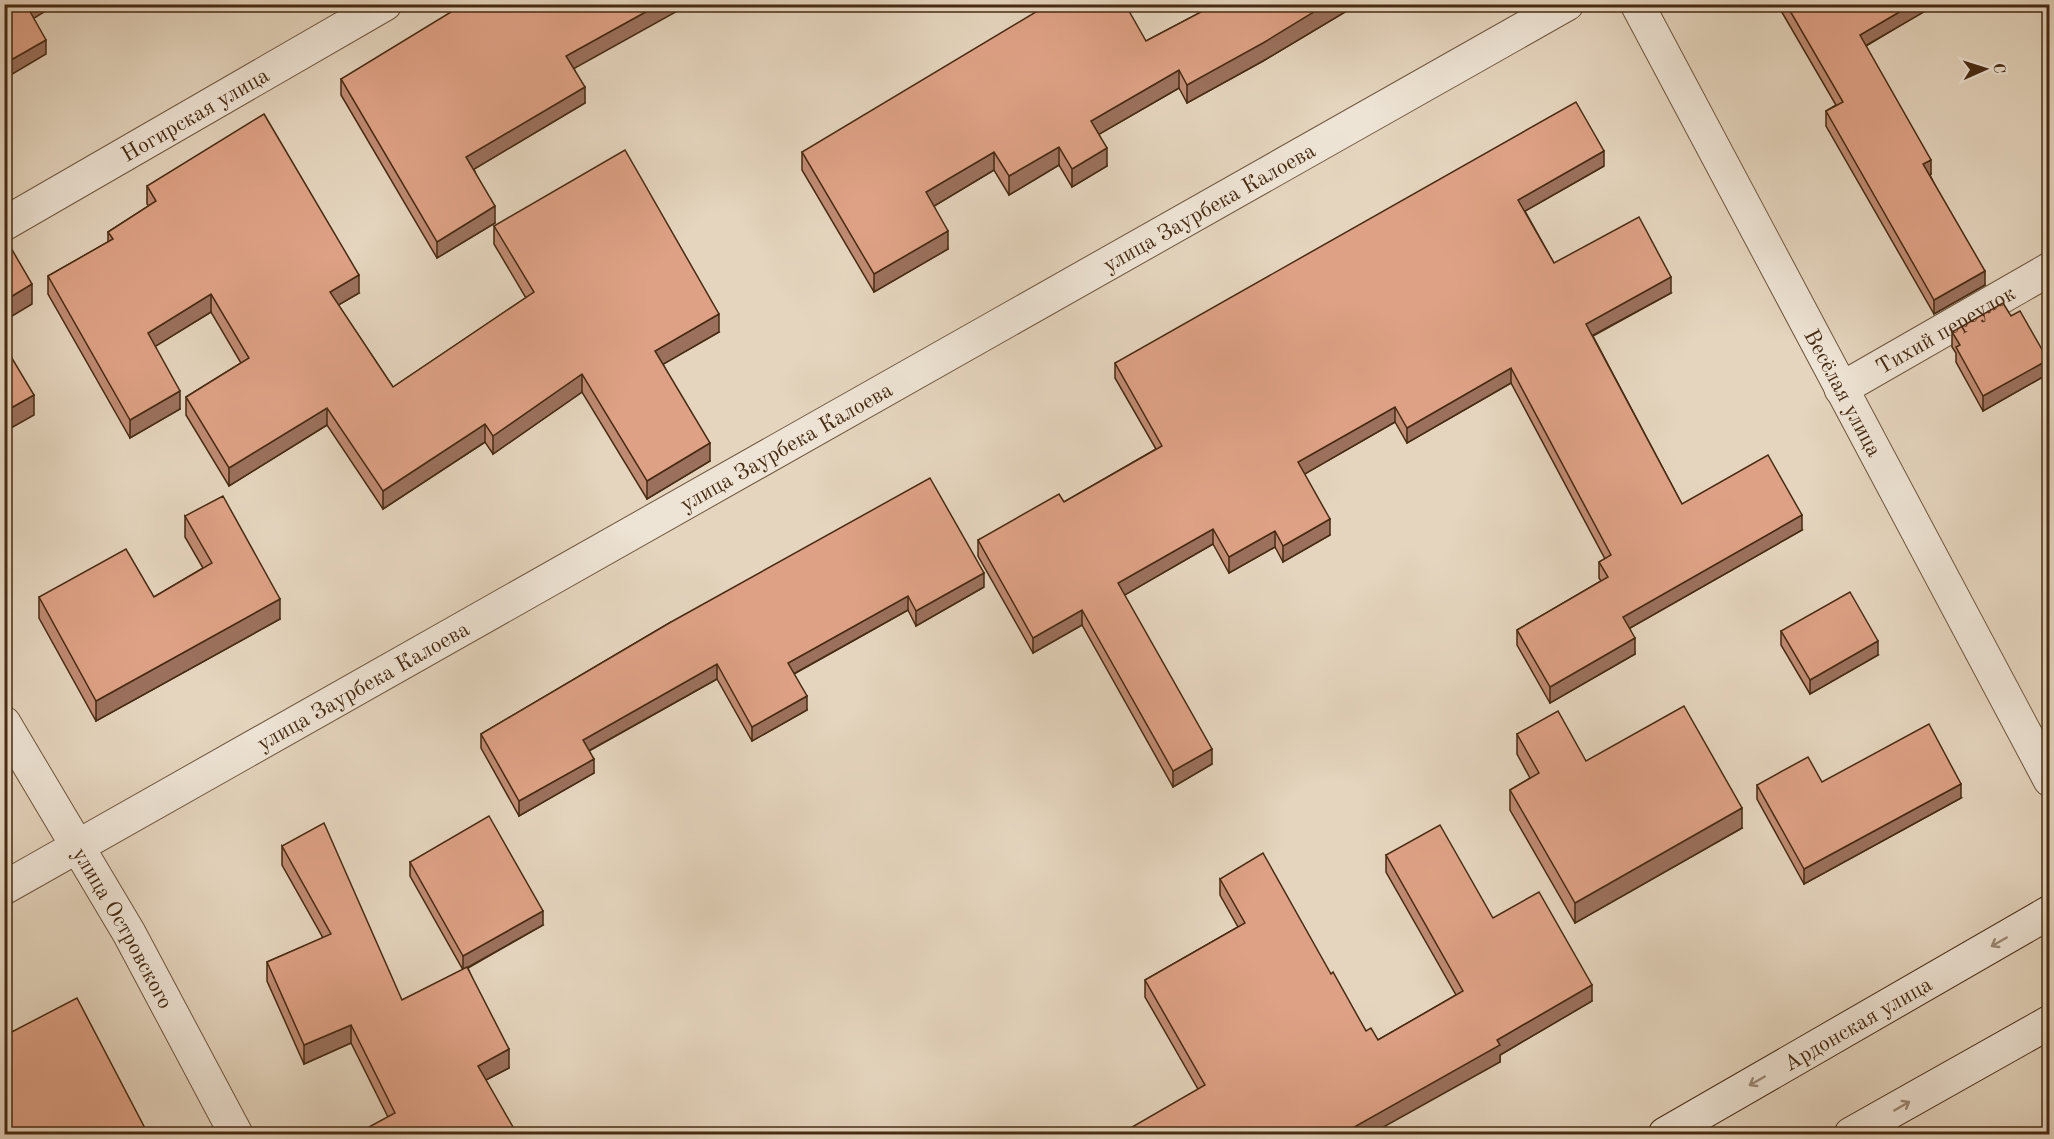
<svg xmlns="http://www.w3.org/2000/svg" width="2054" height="1139" font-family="'Old Standard TT',serif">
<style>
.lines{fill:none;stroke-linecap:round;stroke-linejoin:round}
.minor-casing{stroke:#6e563d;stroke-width:35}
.secondary-casing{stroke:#472b12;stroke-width:35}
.minor{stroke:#eee4d5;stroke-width:33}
.secondary{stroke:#eee4d5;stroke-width:33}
.wall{fill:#bf8a72;stroke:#472b12;stroke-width:1.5}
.shaded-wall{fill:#9b715d;stroke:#472b12;stroke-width:1.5}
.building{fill:#dea185;stroke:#472b12;stroke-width:1.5}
.oneway{stroke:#9a8874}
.labels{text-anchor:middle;stroke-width:4.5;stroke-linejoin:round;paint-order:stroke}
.street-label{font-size:22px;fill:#472b12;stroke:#eee4d5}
</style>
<rect width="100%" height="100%" fill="#e5d5be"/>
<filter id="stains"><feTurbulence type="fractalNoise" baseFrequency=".00333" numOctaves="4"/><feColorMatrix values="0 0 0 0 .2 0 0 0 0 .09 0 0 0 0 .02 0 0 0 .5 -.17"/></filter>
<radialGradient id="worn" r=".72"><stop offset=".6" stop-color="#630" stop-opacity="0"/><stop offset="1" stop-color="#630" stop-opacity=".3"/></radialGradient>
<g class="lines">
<g class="minor-casing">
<g id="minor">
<path id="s1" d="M1637,4L2050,780"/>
<path id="s2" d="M4,224L385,4"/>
<path id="s3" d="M1841,389L2050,269"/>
<path id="s4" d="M4,723L129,933L236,1134"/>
<path id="s5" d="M4,888L1567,4"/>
</g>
</g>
<g class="secondary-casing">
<g id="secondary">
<path id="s6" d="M1665,1134L2050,912"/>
<polyline points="1851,1134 2050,1022"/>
</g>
</g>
<use href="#minor" class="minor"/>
<use href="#secondary" class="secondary"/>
</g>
<g class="wall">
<polygon points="1207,4 1355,4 1355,6 1263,61 1187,103 1179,88 1099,134 1107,166 1072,187 1059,165 1009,195 994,170 934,206 948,249 874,292 802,170 802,152 1146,41 1209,8"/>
<polygon points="1780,4 1936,4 1866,46 1931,174 1930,175 1985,285 1934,314 1826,126 1826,111 1836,105 1780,9"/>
<polygon points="574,68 585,103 474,169 495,223 437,258 341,95 341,79"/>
<polygon points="1604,166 1525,211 1554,263 1671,293 1593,336 1682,504 1802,530 1630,628 1635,654 1550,703 1517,645 1517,630 1601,581 1599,578 1599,562 1605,559 1511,383 1407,443 1395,422 1304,474 1330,535 1283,562 1275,547 1229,573 1213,544 1124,595 1212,764 1173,787 1082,625 1033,653 978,556 978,540 1064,502 1156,449 1115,378 1115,363"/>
<polygon points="147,186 359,293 338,305 393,387 526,298 494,244 494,226 719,332 663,364 710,461 647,499 582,392 493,454 485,442 383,509 327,425 229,486 186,415 186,397 241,363 211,312 155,346 180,409 130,438 48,294 48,276 108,242 108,232 149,206 147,204"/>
<polygon points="2011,316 2048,374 1983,411 1956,362 1956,353 1952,347 1952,332"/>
<polygon points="185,516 280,619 96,721 39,618 39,597 154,597 203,568 185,537"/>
<polygon points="984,587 916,626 908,610 794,674 807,710 752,741 717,679 589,751 594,773 519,816 481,748 481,734 671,622"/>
<polygon points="1781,631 1878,655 1810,694 1781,645"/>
<polygon points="1517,734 1586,761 1742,828 1575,923 1510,810 1510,790 1530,778 1517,754"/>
<polygon points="1822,782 1961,798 1804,884 1757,799 1757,785"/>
<polygon points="282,846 402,1000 463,970 410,876 410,862 543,925 468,968 509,1068 486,1080 388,1117 351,1043 304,1064 267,981 267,962 323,938 282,865"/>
<polygon points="1386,855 1493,918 1592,1001 1500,1055 1500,1062 1198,1089 1145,997 1145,980 1238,927 1220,895 1220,879 1331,974 1366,1031 1378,1040 1456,995 1386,872"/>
</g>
<g class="shaded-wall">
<polygon points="33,4 57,4 28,22 28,8"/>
<polygon points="660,4 690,4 566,73 566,56"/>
<polygon points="738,4 748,4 738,10"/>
<polygon points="1327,4 1355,4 1355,6 1263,61 1187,103 1187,85"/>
<polygon points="1913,4 1936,5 1860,49 1860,35"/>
<polygon points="46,40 46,54 4,79 4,64"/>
<polygon points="1179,70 1179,88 1091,139 1091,121"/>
<polygon points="585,87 585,103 466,174 466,157"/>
<polygon points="1059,147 1059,165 1009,195 1009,176"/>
<polygon points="1107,148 1107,166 1072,187 1072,169"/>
<polygon points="1604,151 1604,166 1518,215 1518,200"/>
<polygon points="994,152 994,170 926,211 926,192"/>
<polygon points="1931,160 1931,174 1923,178 1923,164"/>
<polygon points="495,206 495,223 437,258 437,242"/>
<polygon points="948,231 948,249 874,292 874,274"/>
<polygon points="1985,271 1985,285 1934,314 1934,300"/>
<polygon points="359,275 359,293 330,310 330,292"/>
<polygon points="1671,277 1671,293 1586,339 1586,324"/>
<polygon points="32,284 32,304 4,321 4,301"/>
<polygon points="211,294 211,312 148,351 148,333"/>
<polygon points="719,314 719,332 655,369 655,351"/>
<polygon points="2048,360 2048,374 1983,411 1983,396"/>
<polygon points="1511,368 1511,383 1407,443 1407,428"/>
<polygon points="582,374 582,392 493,454 493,436"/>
<polygon points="180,391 180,409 130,438 130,420"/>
<polygon points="34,395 34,415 4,432 4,412"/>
<polygon points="1395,407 1395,422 1298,478 1298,462"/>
<polygon points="327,408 327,425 229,486 229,468"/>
<polygon points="485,424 485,442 383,509 383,491"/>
<polygon points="710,443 710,461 647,499 647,481"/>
<polygon points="1802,515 1802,530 1623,632 1623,617"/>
<polygon points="1330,519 1330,535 1283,562 1283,546"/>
<polygon points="1213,529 1213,544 1118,599 1118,583"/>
<polygon points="1275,531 1275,547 1229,573 1229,557"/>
<polygon points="984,573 984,587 916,626 916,611"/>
<polygon points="908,596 908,610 788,677 788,663"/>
<polygon points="280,599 280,619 96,721 96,701"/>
<polygon points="1082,610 1082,625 1033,653 1033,638"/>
<polygon points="1635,638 1635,654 1550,703 1550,687"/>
<polygon points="1878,641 1878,655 1810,694 1810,680"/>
<polygon points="717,664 717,679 583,754 583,740"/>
<polygon points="807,696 807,710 752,741 752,727"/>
<polygon points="1212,749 1212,764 1173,787 1173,771"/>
<polygon points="594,759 594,773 519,816 519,801"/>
<polygon points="1961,784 1961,798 1804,884 1804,869"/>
<polygon points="1742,808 1742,828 1575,923 1575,903"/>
<polygon points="543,911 543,925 463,970 463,956"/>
<polygon points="1592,985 1592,1001 1500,1055 1500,1062 1371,1134 1342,1134 1497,1040"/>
<polygon points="351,1025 351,1043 304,1064 304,1045"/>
<polygon points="509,1049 509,1068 478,1084 478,1066"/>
</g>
<g class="building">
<polygon points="4,4 33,4 28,8 46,40 4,64"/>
<polygon points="464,4 660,4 566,56 585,87 466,157 495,206 437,242 341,79"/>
<polygon points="1049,4 1125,4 1146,41 1216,4 1327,4 1263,43 1187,85 1179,70 1091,121 1107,148 1072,169 1059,147 1009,176 994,152 926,192 948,231 874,274 802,152"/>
<polygon points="1786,4 1913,4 1860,35 1931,160 1923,164 1985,271 1934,300 1826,111 1843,102"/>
<polygon points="1576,102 1604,151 1518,200 1554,263 1639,217 1671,277 1586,324 1682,504 1768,455 1802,515 1623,617 1635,638 1550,687 1517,630 1608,577 1599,562 1611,555 1511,368 1407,428 1395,407 1298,462 1330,519 1283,546 1275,531 1229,557 1213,529 1118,583 1212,749 1173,771 1082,610 1033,638 978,540 1059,494 1064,502 1162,446 1115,363"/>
<polygon points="264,114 359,275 330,292 393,387 534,292 494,226 625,150 719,314 655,351 710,443 647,481 582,374 493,436 485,424 383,491 327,408 229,468 186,397 249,358 211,294 148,333 180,391 130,420 48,276 113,239 108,232 156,201 147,186"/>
<polygon points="4,236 32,284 4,301"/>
<polygon points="2003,303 2011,316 2020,311 2048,360 1983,396 1956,347 1960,345 1952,332"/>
<polygon points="4,345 34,395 4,412"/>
<polygon points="930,478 984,573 916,611 908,596 788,663 807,696 752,727 717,664 583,740 594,759 519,801 481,734 671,622"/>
<polygon points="223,496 280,599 96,701 39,597 126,549 154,597 212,563 185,516"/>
<polygon points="1850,592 1878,641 1810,680 1781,631"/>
<polygon points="1684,706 1742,808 1575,903 1510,790 1539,773 1517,734 1558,711 1586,761"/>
<polygon points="1929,724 1961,784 1804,869 1757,785 1808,757 1822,782"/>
<polygon points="489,816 543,911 463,956 410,862"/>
<polygon points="324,823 402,1000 467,967 509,1049 478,1066 517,1134 356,1134 395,1113 351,1025 304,1045 267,962 331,934 282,846"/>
<polygon points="1440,825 1493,918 1539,892 1592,985 1497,1040 1500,1045 1342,1134 1120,1134 1205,1085 1145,980 1245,923 1220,879 1263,853 1331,974 1333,972 1366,1031 1371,1028 1378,1040 1463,991 1386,855"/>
<polygon points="77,998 148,1134 4,1134 4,1036"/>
</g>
<defs><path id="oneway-shaft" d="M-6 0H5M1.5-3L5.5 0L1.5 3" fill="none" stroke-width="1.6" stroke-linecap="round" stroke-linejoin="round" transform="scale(1.5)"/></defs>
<g class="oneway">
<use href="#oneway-shaft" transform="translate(1999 942) rotate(150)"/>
<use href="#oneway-shaft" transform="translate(1757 1081) rotate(150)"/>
<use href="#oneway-shaft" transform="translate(1902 1106) rotate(-30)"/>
</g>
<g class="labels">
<g class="street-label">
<text dy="8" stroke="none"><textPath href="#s2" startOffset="220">Ногирская улица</textPath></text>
<text dy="8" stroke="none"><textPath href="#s5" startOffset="1384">улица Заурбека Калоева</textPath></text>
<text dy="8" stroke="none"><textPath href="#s3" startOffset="120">Тихий переулок</textPath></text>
<text dy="8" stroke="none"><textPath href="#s1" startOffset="440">Весёлая улица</textPath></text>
<text dy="8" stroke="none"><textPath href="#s5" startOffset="898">улица Заурбека Калоева</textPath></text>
<text dy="8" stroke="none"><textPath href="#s5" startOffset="412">улица Заурбека Калоева</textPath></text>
<text dy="8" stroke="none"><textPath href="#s4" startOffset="237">улица Островского</textPath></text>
<text dy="8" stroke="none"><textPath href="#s6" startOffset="222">Ардонская улица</textPath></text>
</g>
</g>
<rect width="2054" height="1139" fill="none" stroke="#e5d5be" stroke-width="24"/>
<rect x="6" y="6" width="2042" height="1127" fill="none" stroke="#472b12" stroke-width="3"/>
<rect x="12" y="12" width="2030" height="1115" fill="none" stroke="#472b12" stroke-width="1.5"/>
<g transform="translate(1985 69) rotate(87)" stroke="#eee4d5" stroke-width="4.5" paint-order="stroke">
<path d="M0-4.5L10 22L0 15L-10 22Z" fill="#472b12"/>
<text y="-9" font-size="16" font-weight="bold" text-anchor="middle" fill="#472b12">С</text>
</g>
<rect width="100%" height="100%" filter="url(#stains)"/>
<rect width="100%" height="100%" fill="url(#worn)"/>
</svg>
